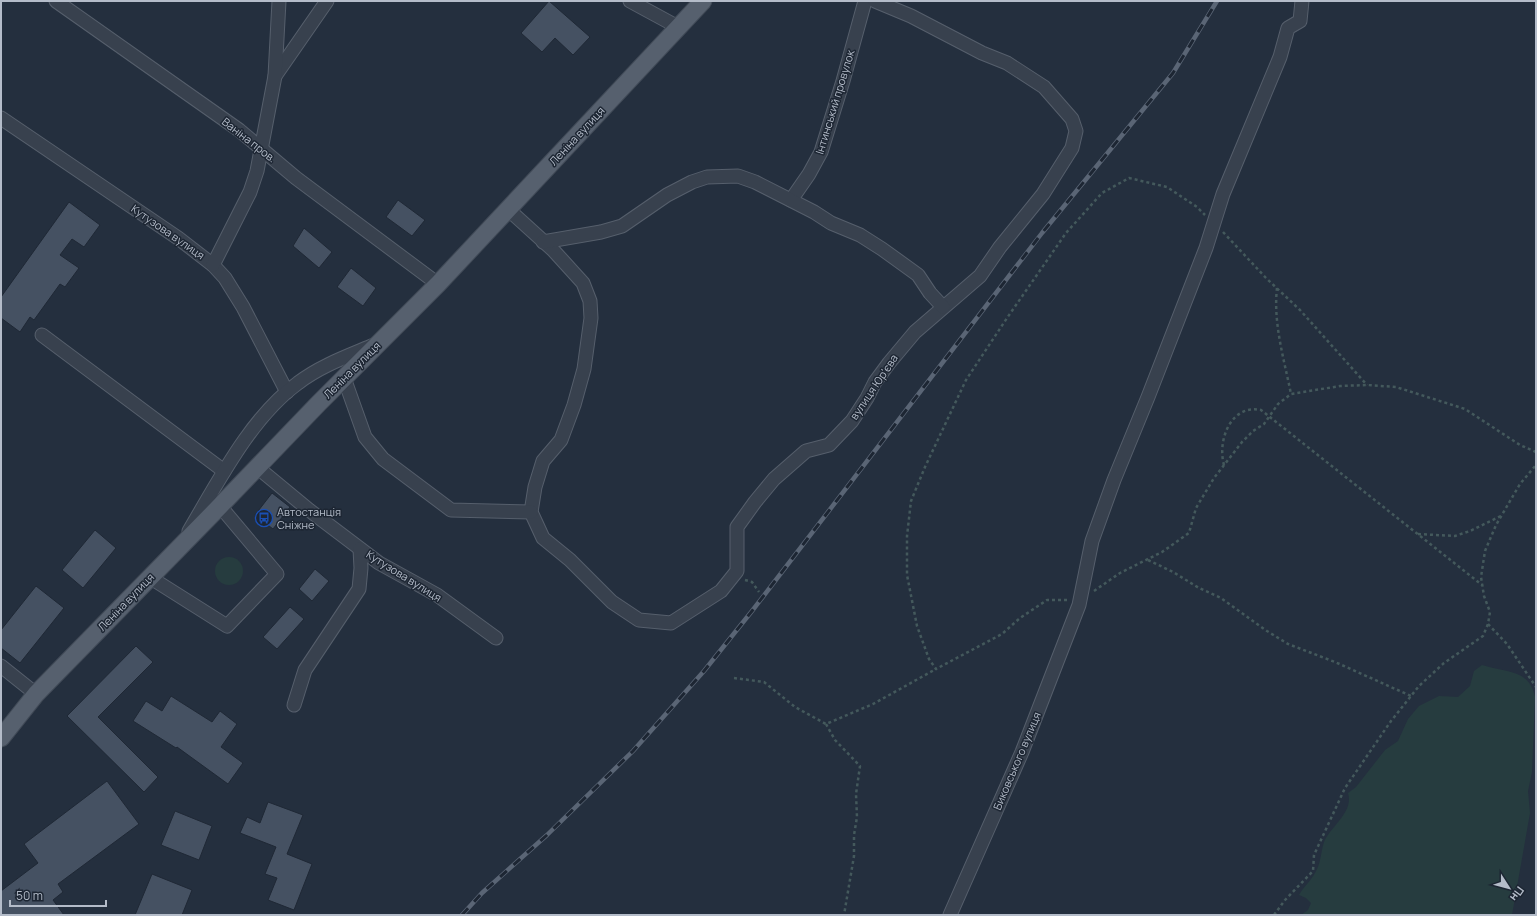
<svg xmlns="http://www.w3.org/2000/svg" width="1537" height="916" font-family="Manrope,sans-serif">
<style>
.green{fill:#263c3f}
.building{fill:#455162;stroke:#1f2835}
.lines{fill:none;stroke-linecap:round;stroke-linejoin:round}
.minor-casing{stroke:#565f6c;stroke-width:15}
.major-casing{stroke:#414a57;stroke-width:19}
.path{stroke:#44595c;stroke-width:2.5;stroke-dasharray:3 3;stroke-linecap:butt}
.minor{stroke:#38414e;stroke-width:13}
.major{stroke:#56606e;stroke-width:17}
.rail-casing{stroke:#5a6575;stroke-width:4.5}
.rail{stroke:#1d2633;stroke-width:3;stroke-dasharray:9;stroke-linecap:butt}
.labels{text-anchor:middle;stroke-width:3;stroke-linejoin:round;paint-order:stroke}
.street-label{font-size:11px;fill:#b4bcc9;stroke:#1d2633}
.poi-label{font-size:11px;fill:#b4bcc9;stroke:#1d2633;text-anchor:start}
</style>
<rect width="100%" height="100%" fill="#242f3e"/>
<g class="green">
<circle cx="229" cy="571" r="14"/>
<path d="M1482,665C1505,673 1529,668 1535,697L1532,772L1528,791L1530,813L1512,915H1301L1308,910L1311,903L1306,898L1299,895C1304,886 1313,879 1317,869C1321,861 1321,851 1324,842C1331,826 1354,812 1348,793L1356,787L1385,750L1398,741L1408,719L1419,706L1439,696L1458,697L1470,686L1474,671Z"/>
</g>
<g class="building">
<polygon points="549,1 590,37 573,55 555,38 542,52 521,33"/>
<polygon points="398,200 425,220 412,236 386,217"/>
<polygon points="69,202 100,225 84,247 72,239 60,255 79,268 65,287 60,284 34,320 30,317 20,332 1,318 1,297"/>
<polygon points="304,228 332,252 319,268 293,246"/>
<polygon points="351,268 376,288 363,306 337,287"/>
<polygon points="272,493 290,507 273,529 255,515"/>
<polygon points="95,530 116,548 83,588 62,570"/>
<polygon points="315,569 329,581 312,601 299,589"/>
<polygon points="36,586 64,608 20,663 1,648 1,630"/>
<polygon points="290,607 304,619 277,649 263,637"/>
<polygon points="136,646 153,662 98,717 158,777 144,792 67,716"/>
<polygon points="171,696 212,722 220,711 237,724 221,747 243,763 228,784 177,747 176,748 133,721 146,701 162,711"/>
<polygon points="107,781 139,824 58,884 63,892 53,900 64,915 1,915 1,891 38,863 24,844"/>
<polygon points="268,802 303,815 287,854 312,864 294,910 268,900 277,878 265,874 276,847 240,833 247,817 260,823"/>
<polygon points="175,811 212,826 199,860 161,845"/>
<polygon points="152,874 192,890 182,915 135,915"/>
</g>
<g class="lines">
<g class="minor-casing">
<g id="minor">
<polyline points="56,1 239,130 296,178 438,284"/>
<polyline points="630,1 678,27"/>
<polyline points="275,76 327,1"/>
<polyline points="1,118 178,238 213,265 225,278 243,307 287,392"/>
<polyline points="791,200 809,174 821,152 843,81 865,1"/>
<polyline points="509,210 553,250 583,283 590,301 591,318 584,369 574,405 561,440 543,461 535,487 531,512 543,538 570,560 612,602 639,620 671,623 721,591 737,571 737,527 755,502 774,479 806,451 829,445 852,421 867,398 875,382 889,363 915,332 980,276 1000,247 1043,194 1072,148 1076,131 1072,119 1044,87 1007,63 982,53 911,16 875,1"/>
<polyline points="543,242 601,232 622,226 667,195 692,182 707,177 738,176 755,182 814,212 831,223 860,235 882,249 918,275 930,293 943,307"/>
<polyline points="213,265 250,192 257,171 275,76 279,1"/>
<polyline points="42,335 224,471"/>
<polyline points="344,378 365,437 383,459 451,510 531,512"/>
<polyline points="257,467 309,510 379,563 437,595 496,638"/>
<path d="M189,531C218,482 251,417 298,383C320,366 348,356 374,345"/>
<polyline points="151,578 227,626 277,574 220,506"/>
<polyline points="1,666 36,694"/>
<polyline points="294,705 305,670 359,589 361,568 360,549"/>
<polyline points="950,915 1022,752 1079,605 1092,541 1114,480 1148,397 1206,248 1223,194 1280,57 1288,28 1300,21 1302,1"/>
</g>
</g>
<g class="major-casing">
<polyline id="major" points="1,738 36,694 220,506 318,404 438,284 703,1"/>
</g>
<g class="path">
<polyline points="1223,232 1266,278 1300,310 1367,385"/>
<path d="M1277,288C1273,323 1284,359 1291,394"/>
<path d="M1224,465C1217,440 1231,404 1261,410L1482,585"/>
<polyline points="1418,534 1455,536 1470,531 1503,515"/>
<polyline points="1148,560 1173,572 1199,588 1221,598 1267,631 1288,644 1335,662 1411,696"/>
<polyline points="745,580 752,582 759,592"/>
<polyline points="1094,591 1120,573 1162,552 1189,533 1196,508 1214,478 1242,442 1253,431 1264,424 1278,404 1291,394 1340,386 1367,385 1396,387 1465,409 1520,445 1536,452"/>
<polyline points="1067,600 1047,600 1020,618 1002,634 936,669 929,659 917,626 907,575 907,536 911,501 925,467 966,380 1007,318 1066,233 1102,193 1129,178 1167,187 1197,207 1205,215"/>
<polyline points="1488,624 1507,644 1536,687"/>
<polyline points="734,678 764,682 795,707 826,724 873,704 936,669"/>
<polyline points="826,724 835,740 860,766 856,794 857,817 854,835 854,856 844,915"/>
<polyline points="1274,915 1285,900 1313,871 1314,855 1345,788 1391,721 1419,686 1444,663 1483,636 1488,624 1490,612 1484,596 1481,577 1485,551 1496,525 1520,484 1536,465"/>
</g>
<use href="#minor" class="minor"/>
<use href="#major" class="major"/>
<g class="rail-casing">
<polyline id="rail" points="462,915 482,893 547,835 633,751 704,671 752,611 1042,233 1173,73 1217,1"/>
</g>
<use href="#rail" class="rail"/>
</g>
<defs>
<g id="bus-ring" transform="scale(0.9)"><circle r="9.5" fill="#1d2633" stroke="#1a4fb4" stroke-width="1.5"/><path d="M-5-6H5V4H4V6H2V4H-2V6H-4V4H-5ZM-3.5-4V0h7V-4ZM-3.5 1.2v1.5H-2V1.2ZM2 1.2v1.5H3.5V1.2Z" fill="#1a4fb4"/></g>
</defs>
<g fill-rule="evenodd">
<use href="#bus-ring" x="264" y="518"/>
</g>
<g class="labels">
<g class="street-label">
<text transform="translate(835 102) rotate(-73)" y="4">Інтинський провулок</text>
<text transform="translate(577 136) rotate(-47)" y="4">Леніна вулиця</text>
<text transform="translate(249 140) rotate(38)" y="4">Ваніна пров.</text>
<text transform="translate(168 232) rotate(35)" y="4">Кутузова вулиця</text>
<text transform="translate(352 370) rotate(-45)" y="4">Леніна вулиця</text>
<text transform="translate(874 387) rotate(-56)" y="4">вулиця Юр'єва</text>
<text transform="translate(404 576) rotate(32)" y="4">Кутузова вулиця</text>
<text transform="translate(126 602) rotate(-46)" y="4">Леніна вулиця</text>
<text transform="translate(1017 761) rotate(-67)" y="4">Биковського вулиця</text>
</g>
<g class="poi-label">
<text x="277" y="516">Автостанція<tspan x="277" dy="13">Сніжне</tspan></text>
</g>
</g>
<rect width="1537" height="916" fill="none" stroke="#b4bcc9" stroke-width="4"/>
<g transform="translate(1509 888) rotate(126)" stroke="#1d2633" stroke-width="3" paint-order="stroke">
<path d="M0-3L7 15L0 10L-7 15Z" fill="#b4bcc9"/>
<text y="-6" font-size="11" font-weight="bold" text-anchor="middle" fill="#b4bcc9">Пн</text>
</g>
<path d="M10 900v6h96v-6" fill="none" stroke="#b4bcc9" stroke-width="2"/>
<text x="16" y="900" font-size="12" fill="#b4bcc9" stroke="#1d2633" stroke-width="3" paint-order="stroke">50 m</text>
</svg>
